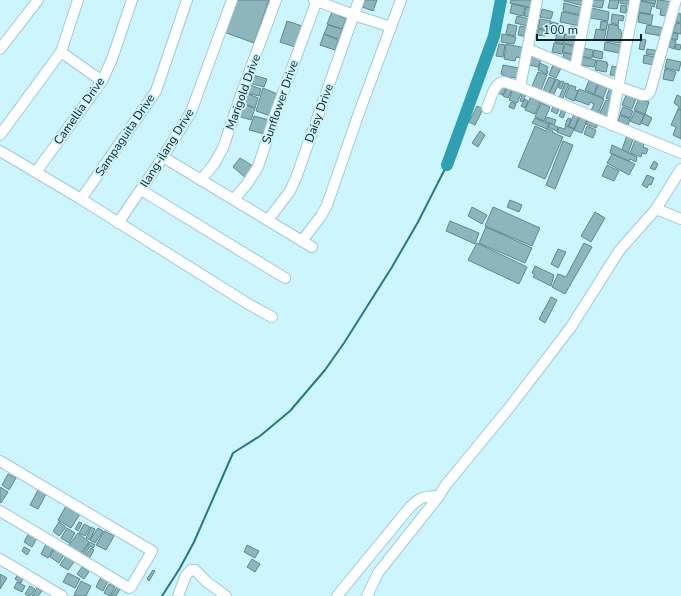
<svg xmlns="http://www.w3.org/2000/svg" width="681" height="596" font-family="'Nunito Sans',sans-serif">
<style>
.lines{fill:none;stroke-linecap:round;stroke-linejoin:round}
.stream{stroke:#257a87;stroke-width:2}
.river{stroke:#2ea0b2;stroke-width:12}
.building{fill:#8db5bc;stroke:#60878e}
.minor-casing{stroke:#a2cad2;stroke-width:12}
.minor{stroke:#fff;stroke-width:10}
.labels{text-anchor:middle;stroke-width:4;stroke-linejoin:round;paint-order:stroke}
.street-label{font-size:12px;fill:#112023;stroke:#ccf5fd}
</style>
<rect width="100%" height="100%" fill="#ccf5fd"/>
<g class="lines">
<polyline class="stream" points="162,596 180,568 194,542 233,453 260,436 290,411 325,370 344,343 392,267 418,222 447,165"/>
<polyline class="river" points="447,165 494,36 501,0"/>
</g>
<g class="building">
<polygon points="237,0 269,0 254,43 224,32"/>
<polygon points="365,0 377,0 373,11 362,7"/>
<polygon points="511,0 534,0 533,8 510,3"/>
<polygon points="564,0 585,0 584,6 564,1"/>
<polygon points="592,0 604,0 602,8 591,6"/>
<polygon points="610,0 619,0 617,9 608,8"/>
<polygon points="620,0 633,0 632,5 620,3"/>
<polygon points="641,0 656,0 655,4 641,1"/>
<polygon points="658,0 674,2 671,17 660,15 661,9 656,8"/>
<polygon points="641,1 655,4 654,7 652,6 650,14 638,12"/>
<polygon points="564,3 583,8 582,15 563,11"/>
<polygon points="512,4 525,7 523,16 510,13"/>
<polygon points="621,5 627,6 626,13 620,12"/>
<polygon points="526,7 533,9 531,17 524,16"/>
<polygon points="592,8 609,12 608,21 590,18"/>
<polygon points="542,9 553,12 551,19 540,17"/>
<polygon points="332,12 346,19 342,29 327,24"/>
<polygon points="562,12 582,16 580,26 560,22"/>
<polygon points="639,13 653,15 651,25 638,22"/>
<polygon points="678,13 681,14 681,23 676,22"/>
<polygon points="612,14 624,16 623,21 619,20 618,25 611,23"/>
<polygon points="517,16 529,19 528,26 515,23"/>
<polygon points="540,19 551,21 549,30 538,28"/>
<polygon points="287,21 302,26 295,47 280,42"/>
<polygon points="601,21 608,22 606,30 600,29"/>
<polygon points="552,22 559,24 558,31 550,30"/>
<polygon points="676,23 681,24 681,34 673,32"/>
<polygon points="508,24 517,26 515,36 506,34"/>
<polygon points="609,24 619,26 618,29 621,30 621,33 622,33 620,43 606,41"/>
<polygon points="328,25 342,29 339,39 324,34"/>
<polygon points="647,25 665,28 662,36 645,33"/>
<polygon points="520,26 529,28 527,37 518,35"/>
<polygon points="571,26 578,28 577,33 570,31"/>
<polygon points="538,29 547,31 545,36 537,35"/>
<polygon points="596,29 606,31 604,41 594,39"/>
<polygon points="557,32 565,34 563,44 555,42"/>
<polygon points="673,33 678,34 677,40 671,38"/>
<polygon points="324,34 338,40 335,50 320,45"/>
<polygon points="502,34 516,37 514,44 501,42"/>
<polygon points="565,34 575,36 575,38 578,39 576,46 563,43"/>
<polygon points="641,39 646,40 644,50 639,49"/>
<polygon points="671,39 676,41 674,49 669,47"/>
<polygon points="605,42 625,46 624,54 604,50"/>
<polygon points="554,43 564,45 562,54 552,52"/>
<polygon points="499,44 505,45 503,57 496,56"/>
<polygon points="506,44 525,48 523,58 516,57 515,61 504,59"/>
<polygon points="565,44 576,47 574,54 563,52"/>
<polygon points="676,44 681,45 680,50 675,49"/>
<polygon points="582,48 593,50 592,58 581,56"/>
<polygon points="647,49 660,51 660,56 646,54"/>
<polygon points="594,50 603,52 602,59 593,57"/>
<polygon points="564,53 574,55 573,60 563,58"/>
<polygon points="532,54 542,57 538,67 529,65"/>
<polygon points="644,55 655,57 654,65 643,63"/>
<polygon points="581,57 596,60 594,67 580,65"/>
<polygon points="667,59 681,62 679,71 665,68"/>
<polygon points="597,60 607,62 607,64 608,64 606,72 595,70"/>
<polygon points="540,63 548,67 546,71 548,71 547,74 538,70"/>
<polygon points="503,65 519,68 518,78 507,77 501,74"/>
<polygon points="553,65 561,68 556,78 549,75"/>
<polygon points="612,66 620,68 619,76 610,75"/>
<polygon points="665,69 676,72 673,81 663,79"/>
<polygon points="538,72 547,75 541,90 532,86"/>
<polygon points="253,75 267,79 264,87 249,83"/>
<polygon points="591,76 598,83 594,94 585,90"/>
<polygon points="549,77 555,79 549,94 543,91"/>
<polygon points="556,79 560,81 553,96 549,94"/>
<polygon points="561,81 564,82 561,89 558,87"/>
<polygon points="565,83 569,84 562,100 559,98"/>
<polygon points="502,84 507,86 503,95 498,93"/>
<polygon points="599,84 607,88 603,98 594,94"/>
<polygon points="250,85 261,89 259,96 247,93"/>
<polygon points="570,85 576,87 575,90 578,91 574,101 565,97"/>
<polygon points="611,85 618,89 615,102 606,98"/>
<polygon points="507,87 512,89 508,98 503,96"/>
<polygon points="263,88 277,94 271,116 256,111"/>
<polygon points="513,88 522,92 517,103 509,100"/>
<polygon points="579,89 604,99 598,114 591,111 594,104 590,102 589,105 575,100"/>
<polygon points="246,93 258,98 255,108 242,103"/>
<polygon points="523,93 526,94 523,102 520,101"/>
<polygon points="627,93 637,96 632,109 622,105"/>
<polygon points="677,95 681,97 681,110 678,109 679,107 674,103"/>
<polygon points="531,96 541,100 535,114 525,110"/>
<polygon points="639,98 649,102 645,114 634,110"/>
<polygon points="525,99 528,101 525,108 521,106"/>
<polygon points="606,100 615,103 609,119 599,115"/>
<polygon points="511,102 516,104 514,109 509,107"/>
<polygon points="541,103 550,107 544,121 535,117"/>
<polygon points="242,104 255,108 251,120 238,116"/>
<polygon points="554,105 560,107 557,114 551,111"/>
<polygon points="477,106 483,109 475,125 469,122"/>
<polygon points="623,107 633,111 630,118 620,114"/>
<polygon points="562,109 566,111 563,118 559,116"/>
<polygon points="678,109 681,110 681,139 673,135 676,127 671,125"/>
<polygon points="635,111 644,115 640,125 630,121"/>
<polygon points="574,114 579,116 574,129 569,126"/>
<polygon points="645,114 652,118 648,126 641,123"/>
<polygon points="620,115 630,119 628,125 618,121"/>
<polygon points="254,116 269,120 265,134 249,130"/>
<polygon points="547,117 556,120 554,125 545,121"/>
<polygon points="580,117 587,120 582,133 574,130"/>
<polygon points="535,118 549,124 547,129 532,123"/>
<polygon points="568,118 571,119 568,127 565,125"/>
<polygon points="588,120 598,124 596,128 586,124"/>
<polygon points="550,123 558,127 557,131 548,127"/>
<polygon points="535,126 546,131 547,128 553,131 552,132 563,137 545,179 518,167"/>
<polygon points="566,126 574,129 570,137 557,132 559,127 564,129"/>
<polygon points="587,126 596,130 593,138 584,134"/>
<polygon points="480,131 485,135 478,147 472,143"/>
<polygon points="627,135 634,137 628,153 622,150"/>
<polygon points="636,138 645,141 643,147 648,149 646,154 642,153 641,157 630,153"/>
<polygon points="563,141 573,145 555,189 546,185"/>
<polygon points="612,145 637,157 636,162 630,159 629,161 610,153"/>
<polygon points="612,154 635,164 629,175 607,163"/>
<polygon points="240,158 253,166 246,178 233,167"/>
<polygon points="654,161 658,164 655,170 650,168"/>
<polygon points="607,165 619,171 614,181 602,176"/>
<polygon points="647,175 654,178 651,185 649,184 647,188 642,185"/>
<polygon points="510,200 522,205 519,212 507,207"/>
<polygon points="472,207 487,215 482,224 468,216"/>
<polygon points="493,207 540,228 532,246 485,226"/>
<polygon points="595,212 605,218 591,242 581,236"/>
<polygon points="450,221 479,233 475,244 446,231"/>
<polygon points="486,227 532,248 525,263 479,243"/>
<polygon points="477,243 527,267 519,284 468,260"/>
<polygon points="584,243 592,247 565,294 552,287 558,274 566,277"/>
<polygon points="558,249 566,252 558,268 551,264"/>
<polygon points="535,266 554,275 551,286 533,277 535,274 532,273"/>
<polygon points="551,297 557,300 545,323 539,319"/>
<polygon points="8,474 16,478 9,490 2,485"/>
<polygon points="0,487 8,492 1,503 0,502"/>
<polygon points="38,490 46,494 38,509 30,505"/>
<polygon points="66,506 80,514 71,528 58,520"/>
<polygon points="59,522 66,527 59,536 53,531"/>
<polygon points="79,522 82,523 78,531 75,529"/>
<polygon points="84,524 90,527 85,536 79,533"/>
<polygon points="91,527 95,529 90,540 86,538"/>
<polygon points="67,528 75,533 69,543 61,538"/>
<polygon points="98,528 103,531 95,543 90,540"/>
<polygon points="104,531 114,536 106,550 96,545"/>
<polygon points="29,533 37,538 32,547 24,542"/>
<polygon points="78,533 89,542 80,555 68,546"/>
<polygon points="90,542 95,545 93,548 90,546 83,558 81,556"/>
<polygon points="46,544 53,549 48,558 41,554"/>
<polygon points="247,545 259,551 255,558 244,552"/>
<polygon points="24,547 30,550 27,555 22,551"/>
<polygon points="91,548 94,550 89,559 85,557"/>
<polygon points="54,549 64,555 59,563 50,557"/>
<polygon points="66,556 74,562 68,570 60,565"/>
<polygon points="252,559 260,564 255,572 247,567"/>
<polygon points="82,567 89,572 84,579 77,574"/>
<polygon points="153,570 155,571 149,581 147,579"/>
<polygon points="68,573 80,579 75,588 63,582"/>
<polygon points="0,574 7,578 0,589"/>
<polygon points="18,574 23,578 21,583 15,579"/>
<polygon points="101,577 108,581 103,591 96,587"/>
<polygon points="81,581 91,586 86,596 75,596 74,595"/>
<polygon points="17,582 25,586 22,592 14,588"/>
<polygon points="109,584 115,587 110,596 104,593"/>
<polygon points="30,586 35,589 30,596 28,596 25,594"/>
<polygon points="117,587 120,589 116,596 111,596"/>
<polygon points="37,588 42,591 38,596 32,596"/>
</g>
<g class="lines">
<g class="minor-casing">
<g id="minor">
<polyline points="314,0 354,15 391,27"/>
<polyline points="0,49 38,0"/>
<polyline points="528,49 619,87 642,95 647,95 650,92 676,0"/>
<polyline points="61,52 102,81"/>
<polyline points="575,68 588,0"/>
<polyline points="520,87 537,0"/>
<path d="M487,108C490,101 494,82 504,82C509,83 515,86 520,87L681,153"/>
<polyline points="611,125 635,0"/>
<polyline points="0,135 61,52 78,0"/>
<polyline points="0,151 81,199 250,305 272,317"/>
<polyline points="163,157 312,247"/>
<polyline points="36,172 102,81 112,59 132,0"/>
<polyline points="201,180 214,164 223,148 244,86 276,0"/>
<polyline points="141,190 285,278"/>
<polyline points="81,199 156,91 187,0"/>
<polyline points="234,199 247,184 258,167 277,109 317,0"/>
<polyline points="656,209 681,219"/>
<polyline points="268,220 290,191 296,178 359,0"/>
<polyline points="118,223 163,157 191,112 232,0"/>
<polyline points="302,241 321,216 327,205 360,110 401,0"/>
<polyline points="0,461 152,551 131,587 129,588 0,511"/>
<polyline points="0,559 62,596"/>
<polyline points="178,596 186,575 191,570 195,570 207,582 226,596"/>
<path d="M337,596L410,507C421,496 424,497 439,496"/>
<polyline points="367,596 378,573 439,496 445,486 509,408 571,327 619,251 656,209 681,169"/>
</g>
</g>
<use href="#minor" class="minor"/>
</g>
<g class="labels">
<g class="street-label">
<text transform="translate(243 92) rotate(-70)" y="4">Marigold Drive</text>
<text transform="translate(280 102) rotate(-71)" y="4">Sunflower Drive</text>
<text transform="translate(79 111) rotate(-55)" y="4">Camellia Drive</text>
<text transform="translate(319 113) rotate(-70)" y="4">Daisy Drive</text>
<text transform="translate(125 135) rotate(-56)" y="4">Sampaguita Drive</text>
<text transform="translate(167 148) rotate(-58)" y="4">Ilang-ilang Drive</text>
</g>
</g>
<path d="M537 34v6h104v-6" fill="none" stroke="#112023" stroke-width="2"/>
<text x="543" y="34" font-size="12" fill="#112023" stroke="#ccf5fd" stroke-width="3" paint-order="stroke">100 m</text>
</svg>
